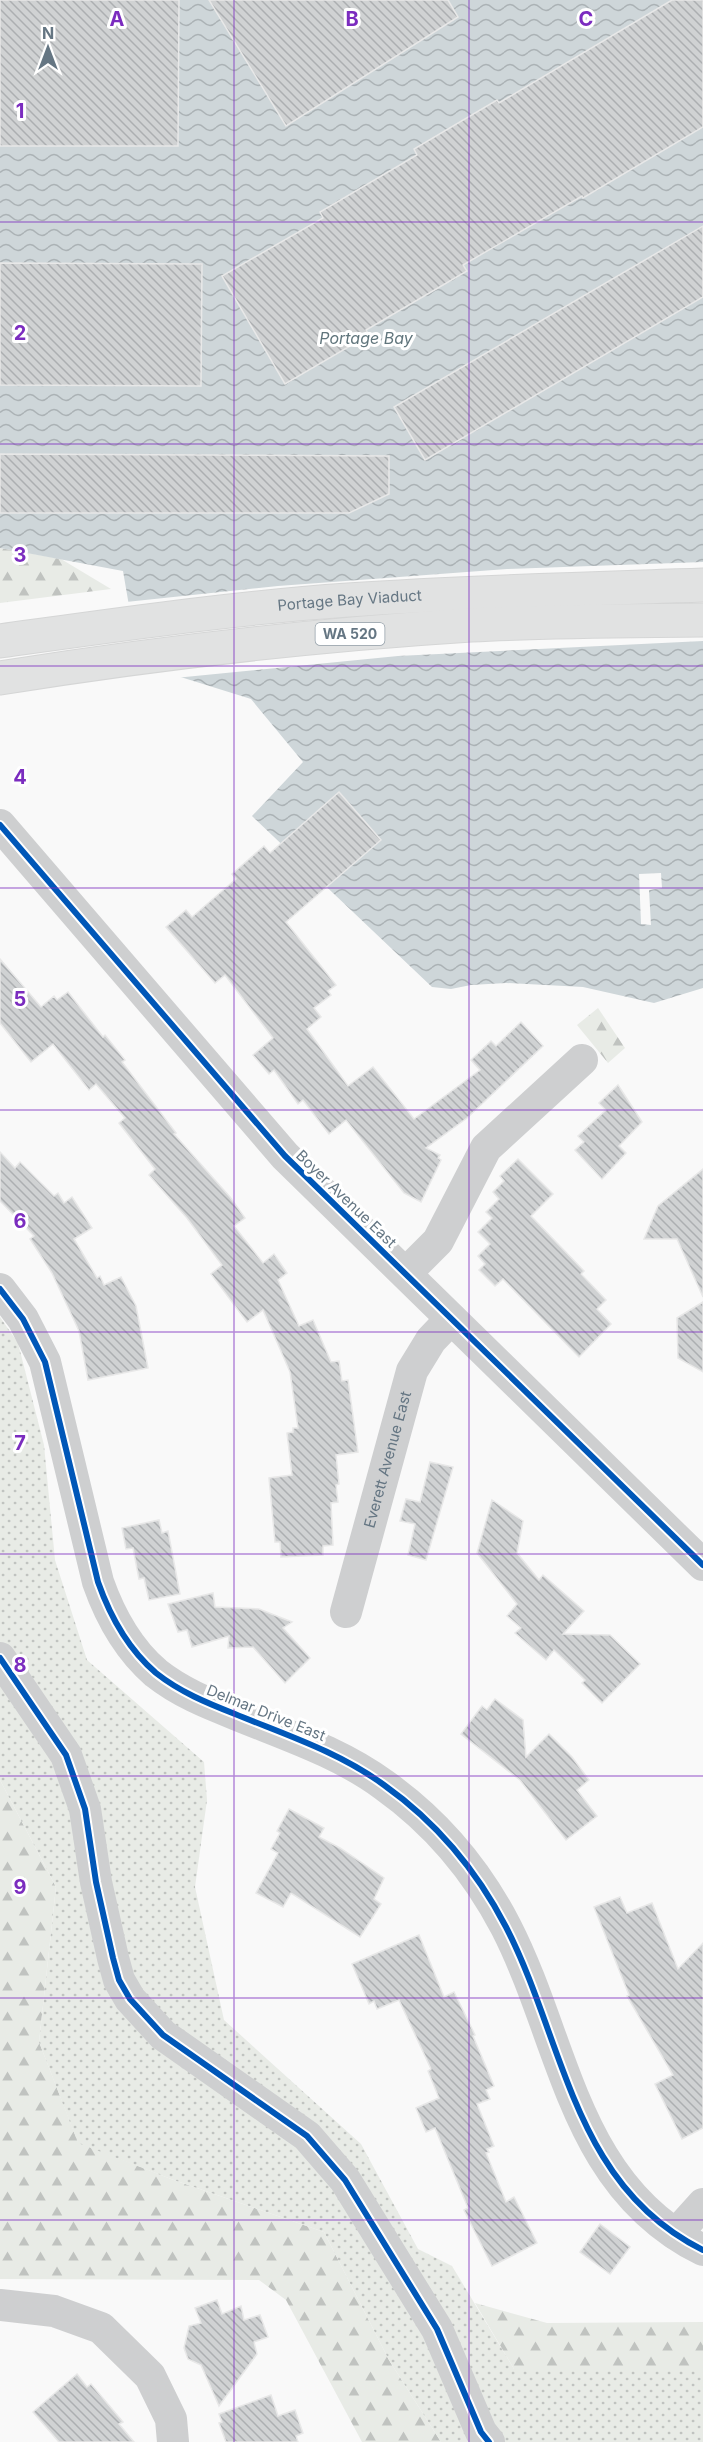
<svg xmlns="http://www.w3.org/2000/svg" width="703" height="2442" font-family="Inter,sans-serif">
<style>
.forest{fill:url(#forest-firs)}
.park{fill:url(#park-dots)}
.water{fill:url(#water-waves)}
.pier{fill:#f9f9f9}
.building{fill:url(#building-back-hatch);stroke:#e8e8e8;stroke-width:1.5}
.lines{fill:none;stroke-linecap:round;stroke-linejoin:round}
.highway-casing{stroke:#d5d6d6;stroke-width:35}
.minor{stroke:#cecfd0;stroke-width:32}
.highway{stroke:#e1e2e2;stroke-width:33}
.cycleway-casing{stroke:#fff;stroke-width:10}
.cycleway{stroke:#0057b8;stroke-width:6}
.grid{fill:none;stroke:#7b2cbf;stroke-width:1.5;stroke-opacity:0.55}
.labels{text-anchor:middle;stroke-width:6;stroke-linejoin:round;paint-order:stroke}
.shield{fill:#fff;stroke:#939fa8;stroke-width:1.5}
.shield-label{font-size:14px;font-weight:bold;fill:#657683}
.street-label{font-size:15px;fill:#657683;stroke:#fff}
.water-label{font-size:16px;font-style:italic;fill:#60757c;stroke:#fff}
.grid-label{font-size:20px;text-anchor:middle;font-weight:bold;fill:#7b2cbf;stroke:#fff;stroke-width:6;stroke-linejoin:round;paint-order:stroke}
</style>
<defs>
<pattern id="forest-firs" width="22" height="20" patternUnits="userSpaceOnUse" patternTransform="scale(1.5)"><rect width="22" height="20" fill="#e8ebe6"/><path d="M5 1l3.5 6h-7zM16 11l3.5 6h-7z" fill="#c0c3c0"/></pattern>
<pattern id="park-dots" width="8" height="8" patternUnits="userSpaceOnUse" patternTransform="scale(1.5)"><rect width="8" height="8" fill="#e8ebe6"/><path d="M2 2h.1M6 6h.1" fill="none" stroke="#c0c3c0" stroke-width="1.8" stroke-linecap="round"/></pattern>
<pattern id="water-waves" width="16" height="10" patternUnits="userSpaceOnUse" patternTransform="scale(1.5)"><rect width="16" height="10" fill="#ced6d9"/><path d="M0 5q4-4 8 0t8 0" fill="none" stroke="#abb2b5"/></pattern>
<pattern id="building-back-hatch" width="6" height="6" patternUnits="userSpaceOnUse" patternTransform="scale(1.5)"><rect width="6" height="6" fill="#d0d2d3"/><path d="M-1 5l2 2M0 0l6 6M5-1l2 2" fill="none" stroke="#acafb1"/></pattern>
</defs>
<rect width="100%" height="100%" fill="#f9f9f9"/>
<g class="forest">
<polygon points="0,548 61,559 111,589 0,603"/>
<polygon points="598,1008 625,1048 608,1063 577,1025"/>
<polygon points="0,1780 56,1887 39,2042 78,2142 171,2179 324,2232 389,2360 441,2442 362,2442 286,2300 259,2280 0,2279"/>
<polygon points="475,2303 547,2323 703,2322 703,2369 514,2369"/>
</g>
<polygon class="park" points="0,1317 18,1343 44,1445 55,1560 87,1660 204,1762 207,1800 195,1887 224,2020 361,2144 418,2249 452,2266 514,2369 703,2369 703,2442 441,2442 389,2360 324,2232 171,2179 78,2143 39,2042 56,1887 0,1780"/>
<polygon class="water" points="0,0 703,0 703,988 654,1003 583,987 506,983 471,985 451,989 432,987 252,816 303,762 251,699 139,664 123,571 0,548"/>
<g class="pier">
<polygon points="703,562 703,641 398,656 175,678 136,664 126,602 278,586 507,569"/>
<polygon points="661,873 662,888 649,890 651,925 641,924 639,874"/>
</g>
<g class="building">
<polygon points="0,0 179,0 178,146 0,146"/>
<polygon points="209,0 448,0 458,17 286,126"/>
<polygon points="672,0 703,0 703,127 583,198 582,196 463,265 467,271 366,330 369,335 285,384 222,276 323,218 320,212 417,155 414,149 497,100 499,103"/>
<polygon points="703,226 703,297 425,460 394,407"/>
<polygon points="0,263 202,264 201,386 0,385"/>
<polygon points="0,454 389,456 389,494 349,513 0,513"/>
<polygon points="339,792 381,840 286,922 336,985 328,991 331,995 314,1008 321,1017 307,1029 348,1086 373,1067 414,1119 480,1070 471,1060 491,1041 496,1046 521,1022 543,1046 467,1118 426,1148 440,1155 438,1158 441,1160 421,1202 404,1193 346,1120 329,1134 303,1100 298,1104 274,1070 269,1074 253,1055 273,1038 225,975 215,983 166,927 186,910 192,917 236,879 232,874 264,846 270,853"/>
<polygon points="0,959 41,1007 54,996 57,1000 68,992 103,1037 105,1035 125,1060 122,1062 176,1133 174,1134 230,1197 245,1218 234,1226 263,1263 274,1254 287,1273 278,1280 299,1326 313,1320 331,1362 339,1361 342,1381 348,1380 358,1452 336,1455 339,1484 336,1485 338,1502 331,1503 333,1545 323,1546 323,1555 281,1557 280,1542 275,1542 269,1478 292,1475 287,1433 293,1432 293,1428 298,1428 290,1372 263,1310 247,1322 211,1274 222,1265 187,1218 149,1175 155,1169 119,1123 125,1118 96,1084 89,1090 53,1044 31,1062 0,1023"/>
<polygon points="618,1085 642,1122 619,1146 626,1153 602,1179 575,1150 584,1142 578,1136 606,1110 599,1103"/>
<polygon points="0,1152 15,1168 20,1162 54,1196 58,1193 64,1203 72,1197 92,1228 74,1239 97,1278 100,1276 104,1285 121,1277 136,1306 148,1368 88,1380 79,1331 52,1273 30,1239 34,1236 0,1201"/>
<polygon points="518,1159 553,1194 531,1216 584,1271 581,1274 606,1300 597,1309 611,1324 579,1357 503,1279 495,1286 479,1270 485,1264 478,1256 490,1244 478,1232 492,1218 486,1212 499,1199 493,1192 504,1181 500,1176"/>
<polygon points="703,1169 703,1297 677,1239 644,1239 658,1206"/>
<polygon points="703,1302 703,1372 678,1358 677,1318"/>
<polygon points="430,1462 453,1467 426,1560 408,1555 415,1524 400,1521 406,1499 420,1502"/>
<polygon points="492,1500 523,1521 517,1553 539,1580 543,1575 584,1611 563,1634 610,1635 640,1664 602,1703 582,1683 585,1680 554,1650 546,1660 515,1633 521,1628 507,1616 517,1604 477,1553"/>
<polygon points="159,1520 162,1533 168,1531 180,1594 149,1600 144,1578 139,1579 133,1548 126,1549 122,1528"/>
<polygon points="213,1593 215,1607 259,1609 292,1622 283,1628 310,1658 285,1683 253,1647 228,1648 229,1636 192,1647 187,1630 178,1632 168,1604"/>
<polygon points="495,1699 523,1720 526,1757 549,1734 572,1757 589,1780 577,1790 597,1816 566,1840 520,1780 461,1734 482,1706 487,1710"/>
<polygon points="289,1809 324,1828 319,1837 340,1848 384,1878 374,1899 381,1904 360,1937 291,1893 283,1907 256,1893 278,1853 271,1849 280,1833 277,1831"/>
<polygon points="620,1897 627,1913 652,1903 678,1969 703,1943 703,2128 682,2139 655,2084 673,2075 627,1996 629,1995 594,1907"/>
<polygon points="419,1935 444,1997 454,1992 475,2035 473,2036 494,2086 486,2090 490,2099 477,2104 494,2146 487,2149 489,2152 486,2153 506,2202 514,2197 537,2243 492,2266 464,2210 468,2208 435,2128 426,2132 416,2108 439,2098 428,2071 431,2069 399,2000 377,2009 374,2001 369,2004 352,1964"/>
<polygon points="600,2224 630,2247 610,2274 580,2252"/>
<polygon points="217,2300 222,2314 241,2306 244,2320 260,2315 268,2337 254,2342 257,2354 219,2406 201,2365 188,2359 184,2348 189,2326 201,2323 195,2308"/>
<polygon points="77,2374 87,2387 91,2384 123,2422 119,2424 134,2442 59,2442 33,2412"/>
<polygon points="271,2395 278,2416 295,2410 303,2433 296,2436 298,2442 226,2442 219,2423 222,2422 219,2414"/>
</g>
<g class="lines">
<g class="highway-casing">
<g id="highway">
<path id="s2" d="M0,641C116,625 232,608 348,600C466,592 585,589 703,585"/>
<path d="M0,678C156,653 313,635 471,625C548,621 626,621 703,620"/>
</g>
</g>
<g class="minor">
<polyline points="0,825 285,1156 703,1565"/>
<polyline points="406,1273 438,1241 486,1148 582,1060"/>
<path d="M0,1289L23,1319L45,1362L98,1582C110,1616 128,1649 156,1673C180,1692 207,1703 235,1714C286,1735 339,1752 384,1785C436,1822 477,1871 506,1927C565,2042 573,2186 703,2250"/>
<path id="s1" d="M346,1612L412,1371L431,1340L451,1319"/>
<polyline points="0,1658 66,1755 85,1809 96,1882 113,1958 119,1980 130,1999 163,2035 307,2136 345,2180 437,2329 481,2432 489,2442"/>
<polyline points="676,2234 703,2204"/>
<polyline points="0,2305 54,2311 101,2328 150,2376 171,2419 173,2442"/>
</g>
<use href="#highway" class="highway"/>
<g class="cycleway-casing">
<g id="cycleway">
<polyline points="0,825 285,1156 703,1565"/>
<path d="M0,1289L23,1319L45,1362L98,1582C110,1616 128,1649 156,1673C180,1692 207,1703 235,1714C286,1735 339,1752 384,1785C436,1822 477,1871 506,1927C565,2042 573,2186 703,2250"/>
<polyline points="0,1658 66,1755 85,1809 96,1882 113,1958 119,1980 130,1999 163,2035 307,2136 345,2180 437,2329 481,2432 489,2442"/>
</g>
</g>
<use href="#cycleway" class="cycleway"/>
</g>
<path class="grid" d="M234,0V2442M469,0V2442M0,222H703M0,444H703M0,666H703M0,888H703M0,1110H703M0,1332H703M0,1554H703M0,1776H703M0,1998H703M0,2220H703"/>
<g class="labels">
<rect class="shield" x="315.5" y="623" width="69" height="22" rx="4.5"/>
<g class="shield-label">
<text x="350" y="639">WA 520</text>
</g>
<g class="street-label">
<text dy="5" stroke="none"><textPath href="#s2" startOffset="352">Portage Bay Viaduct</textPath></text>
<text transform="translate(346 1199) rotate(44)" y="5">Boyer Avenue East</text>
<text dy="5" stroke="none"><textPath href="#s1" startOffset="158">Everett Avenue East</textPath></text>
<text transform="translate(266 1713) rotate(22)" y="5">Delmar Drive East</text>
</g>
<g class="water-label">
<text x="366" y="344">Portage Bay</text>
</g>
</g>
<g class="grid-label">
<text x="117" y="26">A</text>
<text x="352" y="26">B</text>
<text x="586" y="26">C</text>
<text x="20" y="118">1</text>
<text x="20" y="340">2</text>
<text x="20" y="562">3</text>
<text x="20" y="784">4</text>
<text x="20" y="1006">5</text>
<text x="20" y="1228">6</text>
<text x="20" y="1450">7</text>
<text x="20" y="1672">8</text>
<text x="20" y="1894">9</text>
</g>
<g transform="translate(48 48)" stroke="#ffffff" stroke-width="4.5" paint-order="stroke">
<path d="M0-4.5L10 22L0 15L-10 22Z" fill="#657683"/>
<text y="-9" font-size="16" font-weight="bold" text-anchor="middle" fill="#657683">N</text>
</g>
</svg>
